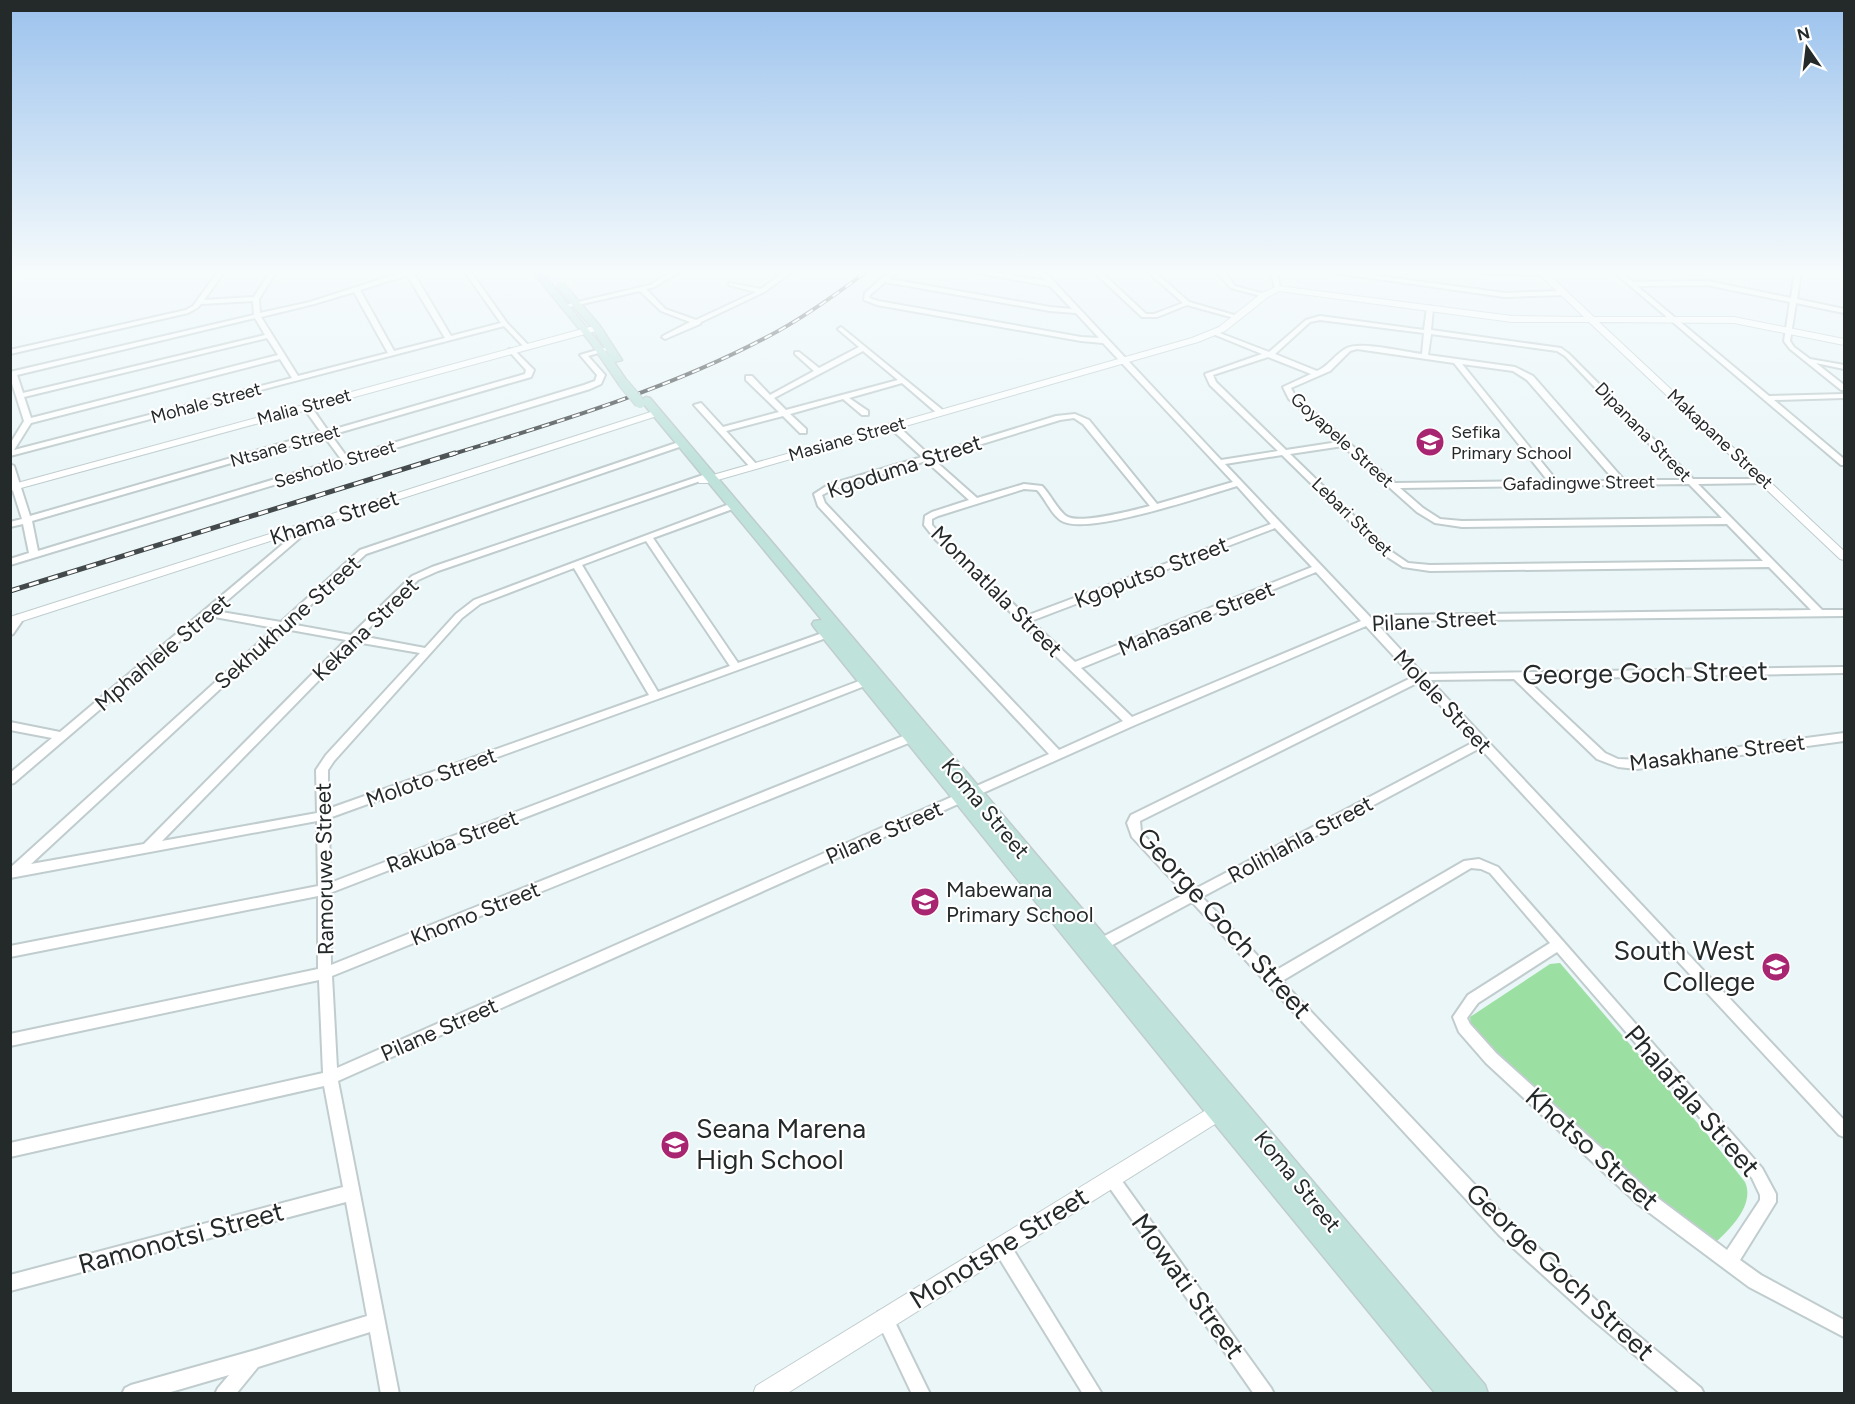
<svg xmlns="http://www.w3.org/2000/svg" width="1855" height="1404" font-family="Figtree,sans-serif">
<style>
.green{fill:#9cdfa2}
.lines{fill:none;stroke-linecap:round;stroke-linejoin:round}
.minor-casing{stroke:#c0cccd;stroke-width:4}
.tertiary-casing{stroke:#c0cccd;stroke-width:2}
.secondary-casing{stroke:#c0cccd;stroke-width:3}
.minor{fill:#fff;fill-rule:evenodd}
.tertiary{fill:#fff;fill-rule:evenodd}
.secondary{fill:#bfe2db;fill-rule:evenodd}
.rail-far1-casing{stroke:#444a4b;stroke-width:4}
.rail-casing{stroke:#444a4b;stroke-width:5}
.rail-far1{stroke:#fff;stroke-width:2;stroke-dasharray:8;stroke-linecap:butt}
.rail{stroke:#fff;stroke-width:3;stroke-dasharray:10;stroke-linecap:butt}
.secondary-bridge-casing{stroke:#c0cccd;stroke-width:12;stroke-linecap:butt}
.secondary-bridge{stroke:#bfe2db;stroke-width:10}
.labels{text-anchor:middle;stroke-width:4.5;stroke-linejoin:round;paint-order:stroke}
.far-street-label{font-size:18px;fill:#24292a;stroke:#fff}
.far-poi-label{font-size:18px;fill:#24292a;stroke:#fff;text-anchor:start}
.street-label{font-size:22px;fill:#24292a;stroke:#fff}
.poi-label{font-size:22px;fill:#24292a;stroke:#fff;text-anchor:start}
.near-street-label{font-size:27px;fill:#24292a;stroke:#fff}
.near-poi-label{font-size:27px;fill:#24292a;stroke:#fff;text-anchor:end}
</style>
<rect width="100%" height="100%" fill="#eaf6f8"/>
<path class="green" d="M1560,963L1707,1134L1745,1182C1755,1204 1731,1228 1716,1242L1653,1196L1477,1037L1471,1027L1470,1017L1550,964Z"/>
<g class="lines">
<g class="minor-casing">
<g id="minor">
<path d="M218,272H224L204,300L254,297L270,272H276L259,299L260,313L310,302L403,272H413L451,336L501,323L465,272H471L507,323L529,346L524,347L504,326L10,456V444L24,421L10,377V372L254,315L253,301L201,304L197,308L188,313L10,354V350L186,310L193,306ZM407,275L445,338L394,351L360,290ZM354,292L388,353L298,376L261,317L314,304ZM255,318L265,335L23,393L17,375ZM267,338L278,355L31,418L24,397ZM280,359L292,378L14,450L31,423Z"/>
<polygon points="671,272 679,272 654,287 646,289 665,309 696,320 756,292 729,285 729,283 761,289 784,272 792,272 764,292 701,322 700,324 665,339 662,337 663,336 690,322 661,311 640,291 564,308 561,306 650,285"/>
<path d="M889,272H896L889,279L1050,307L1072,309L1050,286L972,272H989L1046,281L1038,272H1045L1221,460L1278,451L1210,385L1205,374L1262,354L1213,334V332H1217L1269,352L1306,320L1320,316L1424,330L1427,308L1430,306L1433,308L1431,330L1561,348L1569,354L1693,479H1767V483H1764L1698,484L1822,610H1844V616L1395,621L1376,623L1423,674L1844,667V673L1526,679L1605,753L1618,759L1643,760L1844,733V741L1637,769L1618,767L1597,759L1514,679L1430,680L1844,1120V1137L1839,1135L1480,748L1202,897L1273,972L1464,861L1479,859L1498,867L1762,1168L1776,1194V1202L1740,1260L1761,1275L1844,1320V1337L1749,1287L1639,1205L1486,1063L1459,1032L1453,1017L1468,995L1550,943L1490,873L1481,869L1471,868L1282,981L1511,1223L1598,1302L1701,1388L1704,1394H1681L1586,1314L1499,1235L1192,902L1103,950L1098,951L1093,950L1092,946L1093,942L1185,894L1132,837L1127,823L1131,815L1413,677L1366,626L1135,725L338,1081L399,1394H381L370,1332L258,1367L236,1394H215L218,1388L229,1375L164,1394H122L125,1388L131,1385L252,1351L367,1316L346,1202L10,1291V1275L343,1187L324,1086L10,1157V1143L323,1073L319,980L10,1046V1034L318,969V896L10,957V946L318,886L317,821L10,878V868L275,628L209,616L14,783L10,784V773L52,738L10,730V722L60,732L309,522H315L316,524L215,611L281,622L360,550L682,441H685V445L366,554L290,624L351,635L412,576L432,567L709,473H712V477L438,571L418,580L361,636L425,648L456,614L474,600L735,502L738,503V507L653,538L738,663L831,630H837L839,632L837,634L329,818L330,883L867,678H875L876,680L875,682L330,893L331,965L913,732L917,731L922,735L921,738L332,976L337,1068L1049,754L818,506L814,494L828,485L922,457L890,428V424H896L929,455L1056,416L1075,414L1089,420L1157,504L1233,482L1103,343L1081,341L877,305L864,300L865,293ZM885,282L1050,311L1076,313L1099,338L1081,337L878,301L869,298L870,295ZM1320,320L1424,333L1422,354C1405,352 1360,341 1347,348C1335,354 1329,366 1317,371L1275,354L1310,322ZM1431,334L1557,351L1565,356L1684,480H1624L1533,376L1515,367L1428,355ZM1357,349L1454,363L1548,481L1395,483L1295,396L1291,388L1330,371L1350,351ZM1268,357L1311,374L1283,387L1289,399L1338,442L1286,450L1216,382L1213,375ZM1462,364L1513,371L1527,380L1615,481H1557ZM1074,418L1083,424L1150,506C1134,510 1079,525 1066,516C1056,508 1051,495 1042,486L1024,484L977,498L933,459L1060,420ZM1343,446L1417,512L1435,523L1462,527L1727,524L1763,561L1430,565L1408,563L1389,550L1290,454ZM1282,455L1383,554L1403,567L1430,571L1769,567L1811,610L1395,615L1371,618L1225,464ZM926,461L969,500L932,512L925,516L924,525L935,539L1123,721L1059,750L825,503L822,495L834,489ZM1689,484L1722,518L1462,521L1440,519L1423,508L1400,488ZM1237,486L1271,524L1026,616L941,535L932,525V519L938,516L1024,489L1037,490C1046,499 1052,517 1064,522C1092,534 1204,496 1237,486ZM1275,528L1312,567L1075,662L1031,621ZM646,541L730,666L658,692L582,565ZM574,568L649,695L328,809V770L334,761L462,618L480,604ZM1316,572L1361,621L1132,717L1081,668ZM285,629L346,640L144,844L31,864ZM356,642L420,653L326,755L316,770L317,813L162,841ZM1419,682L1474,742L1195,889L1141,832L1140,821ZM1557,952L1752,1178L1760,1195V1200L1727,1250L1651,1193L1496,1053L1470,1024L1467,1018L1478,1003Z"/>
<polygon points="1094,272 1101,272 1146,314 1154,314 1183,303 1148,272 1155,272 1189,302 1241,317 1238,319 1187,305 1157,317 1142,317"/>
<polygon points="1217,272 1224,272 1235,286 1268,295 1265,297 1231,288"/>
<polygon points="1271,272 1277,272 1280,289 1275,288"/>
<polygon points="1328,272 1348,272 1505,293 1564,291 1567,293 1564,295 1505,297"/>
<polygon points="1481,272 1545,272 1545,273 1542,275 1484,274"/>
<polygon points="1614,272 1621,272 1633,282 1707,281 1791,298 1795,272 1801,272 1797,299 1844,309 1844,313 1796,303 1790,341 1794,347 1810,359 1844,365 1844,369 1816,363 1844,385 1844,390 1841,390 1790,349 1784,341 1790,302 1707,285 1637,286 1769,396 1844,394 1844,398 1774,400 1844,459 1844,465 1841,465"/>
<path d="M841,327L945,412L938,414L902,383L849,398L868,411V415H862L843,399L790,414L806,429V433H800L783,416L726,431L758,466L754,468H751L694,405L701,403L723,427L779,412L746,380V376H752L770,395L814,371L795,354V352H799L819,368L859,347L839,330L838,329ZM863,351L898,380L786,410L774,398Z"/>
<path d="M610,346L613,348L612,349L588,356L605,375L601,384L590,389L10,565V559L29,553L23,524L10,527V522L22,519L10,481V464L14,466L30,516L321,432L303,407L304,405H310L328,431L525,374L526,370L509,351V349H513L534,370L531,377L331,435L347,457L584,385L595,381L597,375L580,355ZM324,436L341,459L38,551L32,521Z"/>
<polygon points="19,615 24,618 13,634 10,635 10,624 16,616"/>
<polygon points="1112,1171 1117,1174 1271,1388 1274,1394 1254,1394 1107,1184 1104,1179 1107,1174"/>
<polygon points="1002,1239 1008,1241 1102,1394 1083,1394 996,1253 994,1247 996,1241"/>
<polygon points="884,1310 890,1312 930,1394 912,1394 876,1318 878,1312"/>
</g>
</g>
<g class="tertiary-casing">
<g id="tertiary">
<polygon points="10,272 19,272 10,276"/>
<polygon points="1537,272 1546,272 1594,317 1734,317 1844,339 1844,345 1734,323 1599,322 1844,551 1844,560 1840,559 1589,322 1512,322 1279,291 1268,297 1225,331 1198,342 707,483 699,483 698,481 699,479 1192,338 1219,327 1262,293 1278,286 1512,316 1584,317"/>
<polygon points="597,325 600,326 600,330 10,491 10,485"/>
<polygon points="657,410 662,413 660,415 10,625 10,617"/>
<polygon points="1224,1099 1231,1102 1233,1108 1231,1114 786,1394 753,1394 756,1386"/>
</g>
</g>
<g class="secondary-casing">
<g id="secondary">
<polygon points="533,272 542,272 611,358 593,329 558,288 558,284 564,284 600,326 622,360 614,362 629,384 628,386 620,386 590,342"/>
<polygon points="646,397 650,398 1485,1385 1488,1394 1436,1394 1210,1118 814,627 812,624 814,621 822,620 642,402 641,400"/>
</g>
</g>
<use href="#minor" class="minor"/>
<use href="#tertiary" class="tertiary"/>
<use href="#secondary" class="secondary"/>
<g class="rail-far1-casing">
<path id="rail-far1" d="M450,455C557,422 667,390 767,337C802,319 834,296 866,272"/>
</g>
<g class="rail-casing">
<polyline id="rail" points="10,591 455,453"/>
</g>
<use href="#rail-far1" class="rail-far1"/>
<use href="#rail" class="rail"/>
<g class="secondary-bridge-casing">
<polyline id="secondary-bridge" points="624,384 640,403"/>
</g>
<use href="#secondary-bridge" class="secondary-bridge"/>
</g>
<linearGradient id="sky" x2="0" y2="1"><stop stop-color="#9bc2ed"/><stop offset="0.58" stop-color="#f6fbfc"/><stop offset="1" stop-color="#f6fbfc" stop-opacity="0"/></linearGradient>
<rect width="1855" height="469" fill="url(#sky)"/>
<defs>
<g id="school-disc" transform="scale(1.5)"><circle r="9.5" fill="#a82571" stroke="#fff"/><path d="M0-5L7-2L0 1L-7-2ZM-4 1L0 2.5L4 1V4Q0 6-4 4Z" fill="#fff"/></g>
<g id="university-disc" transform="scale(1.5)"><circle r="9.5" fill="#a82571" stroke="#fff"/><path d="M0-5L7-2L0 1L-7-2ZM-4 1L0 2.5L4 1V4Q0 6-4 4Z" fill="#fff"/></g>
</defs>
<g fill-rule="evenodd">
<use href="#school-disc" x="1430" y="442"/>
<use href="#school-disc" x="925" y="902"/>
<use href="#university-disc" x="1776" y="967"/>
<use href="#school-disc" x="675" y="1145"/>
</g>
<g class="labels">
<g class="far-street-label">
<text transform="translate(206 403) rotate(-15)" y="6">Mohale Street</text>
<text transform="translate(304 407) rotate(-15)" y="6">Malia Street</text>
<text transform="translate(1643 432) rotate(46)" y="6">Dipanana Street</text>
<text transform="translate(847 439) rotate(-16)" y="6">Masiane Street</text>
<text transform="translate(1720 439) rotate(43)" y="6">Makapane Street</text>
<text transform="translate(1342 440) rotate(42)" y="6">Goyapele Street</text>
<text transform="translate(285 446) rotate(-16)" y="6">Ntsane Street</text>
<text transform="translate(335 464) rotate(-17)" y="6">Seshotlo Street</text>
<text transform="translate(1579 483) rotate(-1)" y="6">Gafadingwe Street</text>
<text transform="translate(1352 517) rotate(44)" y="6">Lebari Street</text>
</g>
<g class="far-poi-label">
<text x="1451" y="438">Sefika<tspan x="1451" dy="21">Primary School</tspan></text>
</g>
<g class="street-label">
<text transform="translate(904 466) rotate(-18)" y="8">Kgoduma Street</text>
<text transform="translate(334 517) rotate(-18)" y="8">Khama Street</text>
<text transform="translate(1151 572) rotate(-21)" y="8">Kgoputso Street</text>
<text transform="translate(997 591) rotate(45)" y="8">Monnatlala Street</text>
<text transform="translate(1196 618) rotate(-22)" y="8">Mahasane Street</text>
<text transform="translate(1434 620) rotate(-3)" y="8">Pilane Street</text>
<text transform="translate(287 622) rotate(-42)" y="8">Sekhukhune Street</text>
<text transform="translate(365 629) rotate(-44)" y="8">Kekana Street</text>
<text transform="translate(162 652) rotate(-40)" y="8">Mphahlele Street</text>
<text transform="translate(1443 701) rotate(47)" y="8">Molele Street</text>
<text transform="translate(1717 752) rotate(-7)" y="8">Masakhane Street</text>
<text transform="translate(431 777) rotate(-20)" y="8">Moloto Street</text>
<text transform="translate(986 808) rotate(50)" y="8">Koma Street</text>
<text transform="translate(884 832) rotate(-24)" y="8">Pilane Street</text>
<text transform="translate(1300 839) rotate(-28)" y="8">Rolihlahla Street</text>
<text transform="translate(452 841) rotate(-21)" y="8">Rakuba Street</text>
<text transform="translate(324 869) rotate(-91)" y="8">Ramoruwe Street</text>
<text transform="translate(475 913) rotate(-22)" y="8">Khomo Street</text>
<text transform="translate(439 1029) rotate(-24)" y="8">Pilane Street</text>
<text transform="translate(1298 1181) rotate(51)" y="8">Koma Street</text>
</g>
<g class="poi-label">
<text x="946" y="897">Mabewana<tspan x="946" dy="25">Primary School</tspan></text>
</g>
<g class="near-street-label">
<text transform="translate(1645 673) rotate(-1)" y="9">George Goch Street</text>
<text transform="translate(1224 923) rotate(48)" y="9">George Goch Street</text>
<text transform="translate(1692 1101) rotate(49)" y="9">Phalafala Street</text>
<text transform="translate(1592 1149) rotate(42)" y="9">Khotso Street</text>
<text transform="translate(181 1238) rotate(-15)" y="9">Ramonotsi Street</text>
<text transform="translate(999 1248) rotate(-32)" y="9">Monotshe Street</text>
<text transform="translate(1560 1272) rotate(43)" y="9">George Goch Street</text>
<text transform="translate(1188 1286) rotate(54)" y="9">Mowati Street</text>
</g>
<g class="near-poi-label">
<text x="1755" y="960">South West<tspan x="1755" dy="31">College</tspan></text>
<text x="696" y="1138" text-anchor="start">Seana Marena<tspan x="696" dy="31">High School</tspan></text>
</g>
</g>
<rect width="1855" height="1404" fill="none" stroke="#24292a" stroke-width="24"/>
<g transform="translate(1807 48) rotate(346)" stroke="#ffffff" stroke-width="4.5" paint-order="stroke">
<path d="M0-4.5L10 22L0 15L-10 22Z" fill="#24292a"/>
<text y="-9" font-size="16" font-weight="bold" text-anchor="middle" fill="#24292a">N</text>
</g>
</svg>
